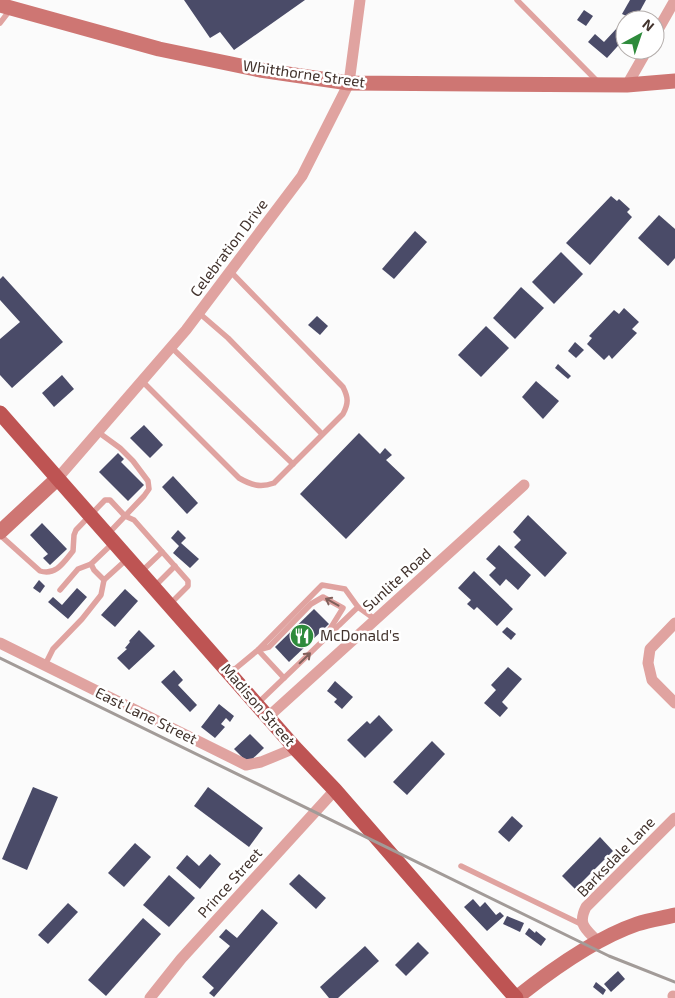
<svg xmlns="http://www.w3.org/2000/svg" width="675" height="998" font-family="'Exo 2',sans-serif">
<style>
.building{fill:#4a4b68}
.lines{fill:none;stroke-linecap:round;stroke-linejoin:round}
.lane{stroke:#e0a3a0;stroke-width:5.5}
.street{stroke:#e0a3a0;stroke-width:11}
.secondary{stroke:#ce7673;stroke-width:15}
.primary{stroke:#be5453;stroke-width:15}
.rail{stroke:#a29b98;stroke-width:3}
.oneway{stroke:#81605b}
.labels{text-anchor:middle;stroke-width:5;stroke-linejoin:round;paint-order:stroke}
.street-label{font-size:15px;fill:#42332d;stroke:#fff}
.poi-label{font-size:15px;fill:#42332d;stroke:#fff;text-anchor:start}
</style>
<rect width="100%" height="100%" fill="#fbfbfb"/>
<g class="building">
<polygon points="184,0 305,0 234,50 220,32 210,38"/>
<polygon points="630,0 646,0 635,20 622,14"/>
<polygon points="584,10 593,16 586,26 577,20"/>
<polygon points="617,28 625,35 625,38 607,58 588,42 595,34 604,42"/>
<polygon points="611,196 617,201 619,199 630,209 627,212 632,217 590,265 566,243"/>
<polygon points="659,215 675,229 675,258 668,266 638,238"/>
<polygon points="415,231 427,242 394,279 382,269"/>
<polygon points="561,252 583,274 554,304 532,282"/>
<polygon points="3,276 63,342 12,388 0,375 0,339 20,322 0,300 0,279"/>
<polygon points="521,287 544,308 515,339 493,318"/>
<polygon points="624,308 639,322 632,329 637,333 612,359 609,355 604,360 587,344 592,338 589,336 614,310 619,314"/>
<polygon points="317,316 328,326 320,335 308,325"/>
<polygon points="486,326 509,348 481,377 458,355"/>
<polygon points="575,342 584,350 576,358 568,351"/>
<polygon points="558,364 571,376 568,379 555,368"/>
<polygon points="62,375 74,389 54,407 42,393"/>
<polygon points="536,381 559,401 543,419 522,397"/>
<polygon points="144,425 163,445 150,458 130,438"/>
<polygon points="359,433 380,454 385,448 392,455 386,460 405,478 346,539 300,494"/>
<polygon points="118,453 124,459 121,462 144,485 128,501 99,472"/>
<polygon points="173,476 198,503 187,514 162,487"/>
<polygon points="528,515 567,553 545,577 514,547 521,540 513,532"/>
<polygon points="42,523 67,549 50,565 43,558 48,554 30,535"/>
<polygon points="178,530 186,538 181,543 199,559 190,568 173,553 179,546 171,538"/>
<polygon points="499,545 531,575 518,590 506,579 500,586 489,575 496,568 486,559"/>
<polygon points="474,571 513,609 497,626 477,607 474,610 467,604 471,600 458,588"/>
<polygon points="39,580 45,586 40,593 33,588"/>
<polygon points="77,588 87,597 68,619 48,602 53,597 62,605"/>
<polygon points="125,589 138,601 115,627 101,615"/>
<polygon points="314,609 329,624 289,662 275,647"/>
<polygon points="507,627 516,634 511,640 502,632"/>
<polygon points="139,630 155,646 129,670 117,658 127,649 125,648 130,642 129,641"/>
<polygon points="508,667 522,679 502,702 508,708 500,717 484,703 496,690 491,685"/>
<polygon points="174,670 183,680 178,685 197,705 190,712 161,682"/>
<polygon points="335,681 353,697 342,709 334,702 337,699 327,691"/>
<polygon points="219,704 234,716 230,722 226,718 221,724 225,727 215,738 201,727"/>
<polygon points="379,715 393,730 365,758 347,740 367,721 370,724"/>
<polygon points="250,734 264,748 248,763 234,749"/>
<polygon points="432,741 445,754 407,795 393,782"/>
<polygon points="33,787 58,797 27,870 2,859"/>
<polygon points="208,787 263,828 249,847 194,806"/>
<polygon points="512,816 523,826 509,842 498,832"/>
<polygon points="600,837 613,851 575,889 562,876"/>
<polygon points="135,843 151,857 124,887 108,873"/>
<polygon points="210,854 221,864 200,889 176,868 187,855 199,866"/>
<polygon points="299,874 326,898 316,909 289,884"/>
<polygon points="169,875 195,898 169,927 143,905"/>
<polygon points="473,899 480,907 485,902 496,915 500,912 504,916 487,931 464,907"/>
<polygon points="68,903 78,912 48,944 38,935"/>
<polygon points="262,909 278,923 214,997 209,993 214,988 202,977 230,946 219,937 226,929 237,938"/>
<polygon points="507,916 524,923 520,932 503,924"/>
<polygon points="143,918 161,934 106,996 88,980"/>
<polygon points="529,928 535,933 536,931 546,939 541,946 525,934"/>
<polygon points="418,942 429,953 406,976 395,965"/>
<polygon points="365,946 379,961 338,998 329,998 320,987"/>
<polygon points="618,971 625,979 611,992 604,984"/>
<polygon points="596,982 606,990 603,995 593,987"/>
</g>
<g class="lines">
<g class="lane">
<polyline points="517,0 598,82"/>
<polyline points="0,23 10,10"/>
<polyline points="199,313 228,338 322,434"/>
<polyline points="171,347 293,464"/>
<path d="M142,381L239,478C251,485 260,488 274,483L343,414C349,403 348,397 343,387L230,271"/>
<polyline points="98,432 120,448 133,461 148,481 149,489 144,496 107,535"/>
<path d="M0,535L40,571C56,576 64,562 73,551L74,535L76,530L105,500H110L125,516L134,520L188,581V586L169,605"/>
<polyline points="141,572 162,552"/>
<polyline points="104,580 94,570 91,564 113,543"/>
<polyline points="154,587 175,566"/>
<polyline points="60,590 78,569 91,564"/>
<polyline points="358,607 376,620"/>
<polyline points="45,665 53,649 82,619 101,595 104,580 126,560"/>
<polyline points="230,673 258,650 322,585 345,589 358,607 257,704"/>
<polyline points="284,678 258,650 269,647 311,604 323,597 343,608 330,629"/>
<polyline points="461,866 583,925"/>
</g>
<g class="street">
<polyline points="655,35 675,0"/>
<polyline points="627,85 647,50"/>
<polyline points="57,479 186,330 302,176 349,83 360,0"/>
<polyline points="675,623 650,649 648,663 652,680 675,703"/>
<polyline points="0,643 246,765 261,762 295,748"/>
<polyline points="268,717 524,485"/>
<path d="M598,942C586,929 577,925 586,907L675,818"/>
<polyline points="673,996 675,997"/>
<polyline points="150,998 181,959 335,790"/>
</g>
<g class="secondary">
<polyline points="0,5 159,49 260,70 349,83 627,85 675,81"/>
<polyline points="0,532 57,479"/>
<path d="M516,998C550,971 596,938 637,924C649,920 663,918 675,915"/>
</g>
<polyline class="primary" points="0,413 295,748 335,790 516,998"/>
<polyline class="rail" points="0,658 609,956 675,982"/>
</g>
<defs><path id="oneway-shaft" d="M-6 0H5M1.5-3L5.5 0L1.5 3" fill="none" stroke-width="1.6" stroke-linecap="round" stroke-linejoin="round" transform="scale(1.25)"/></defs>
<g class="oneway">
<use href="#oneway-shaft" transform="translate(332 602) rotate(-151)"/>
<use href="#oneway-shaft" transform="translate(305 658) rotate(-44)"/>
</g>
<defs>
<g id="restaurant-disc" transform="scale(1.25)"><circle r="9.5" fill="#2e8b3c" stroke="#fff"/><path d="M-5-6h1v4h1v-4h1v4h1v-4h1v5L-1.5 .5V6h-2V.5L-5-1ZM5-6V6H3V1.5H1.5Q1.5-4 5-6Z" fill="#fff"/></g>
</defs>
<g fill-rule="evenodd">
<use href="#restaurant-disc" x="302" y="636"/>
</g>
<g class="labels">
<g class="street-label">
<text transform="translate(304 74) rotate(8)" y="5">Whitthorne Street</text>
<text transform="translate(229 248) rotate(-53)" y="5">Celebration Drive</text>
<text transform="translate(397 580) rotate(-42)" y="5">Sunlite Road</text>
<text transform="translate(258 705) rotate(49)" y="5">Madison Street</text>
<text transform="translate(146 716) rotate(26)" y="5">East Lane Street</text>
<text transform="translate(616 857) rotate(-46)" y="5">Barksdale Lane</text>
<text transform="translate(230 883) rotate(-48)" y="5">Prince Street</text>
</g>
<g class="poi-label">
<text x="320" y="641">McDonald's</text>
</g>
</g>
<g transform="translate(640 35) rotate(40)"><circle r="24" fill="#ffffff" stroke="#b3adab"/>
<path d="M0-4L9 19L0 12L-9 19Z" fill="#2e8b3c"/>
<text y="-8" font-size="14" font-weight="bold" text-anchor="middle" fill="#42332d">N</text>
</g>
</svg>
